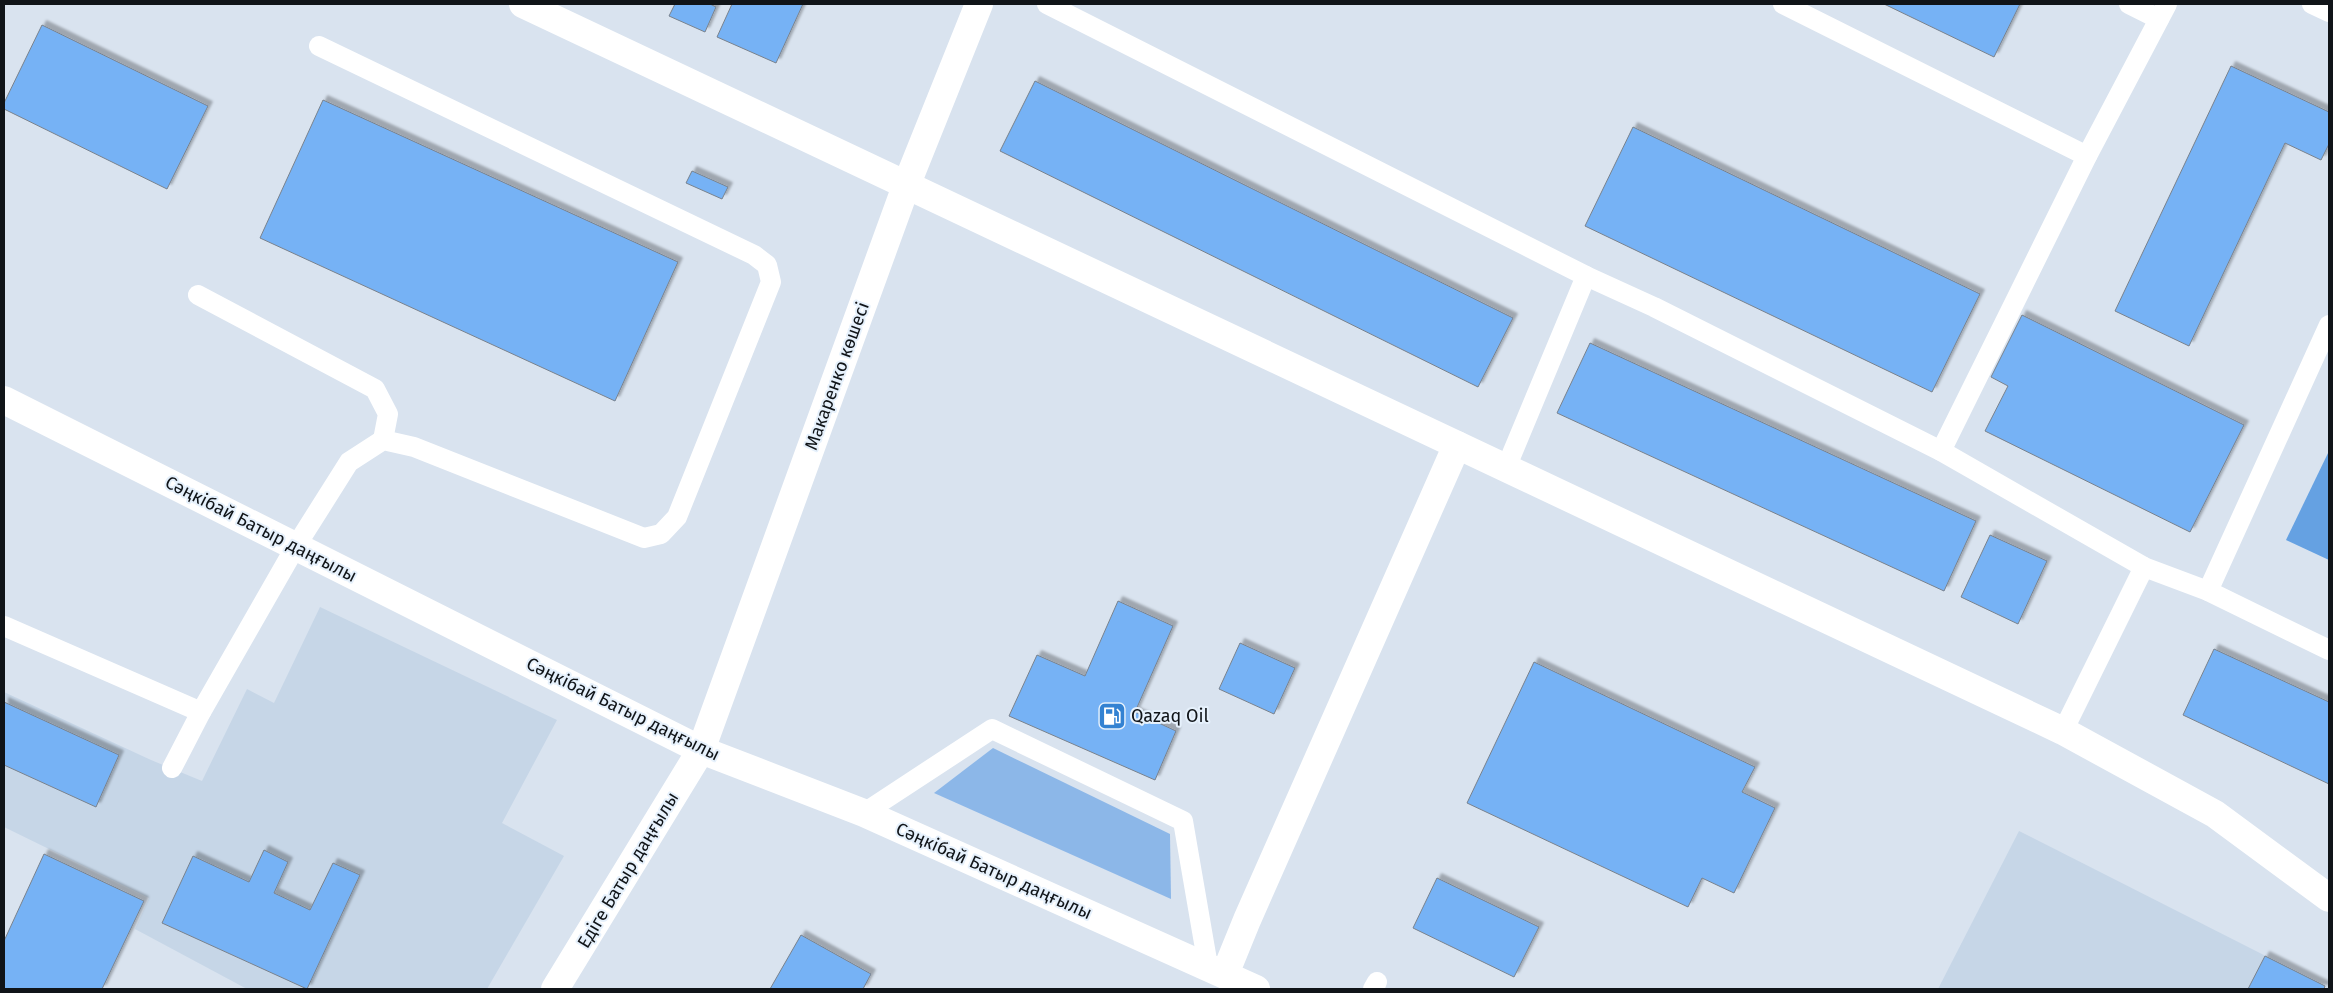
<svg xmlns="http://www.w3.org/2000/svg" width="2333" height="993" font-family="'Fira Sans',sans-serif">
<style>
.built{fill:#c6d6e7}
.green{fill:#8cb7e8}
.forest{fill:#65a1e2}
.building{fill:#76b2f5;stroke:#79828d;filter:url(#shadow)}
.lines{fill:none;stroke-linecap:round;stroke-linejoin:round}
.lane{stroke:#fff;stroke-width:20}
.street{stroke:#fff;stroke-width:28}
.secondary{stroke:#fff;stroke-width:28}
.labels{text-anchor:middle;stroke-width:4;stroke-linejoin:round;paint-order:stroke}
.street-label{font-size:18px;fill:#101418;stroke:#e6f1fc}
.poi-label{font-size:18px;fill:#101418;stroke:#e6f1fc;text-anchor:start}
</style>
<defs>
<filter id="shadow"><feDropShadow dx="4.5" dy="-4.5" stdDeviation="1" flood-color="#0004"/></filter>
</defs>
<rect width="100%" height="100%" fill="#d9e3ef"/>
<g class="built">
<polygon points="320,607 557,720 502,823 564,856 487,989 247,989 135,929 149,898 4,827 4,692 151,760 202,781 247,689 274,703"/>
<polygon points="2019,831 2325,986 2324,989 1938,989"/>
</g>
<polygon class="green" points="993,748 1170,834 1171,899 934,793"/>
<polygon class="forest" points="2329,451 2329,560 2286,540"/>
<g class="building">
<polygon points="675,4 710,4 716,7 705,32 669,16"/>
<polygon points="732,4 803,4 776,63 717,37"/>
<polygon points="1884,4 2020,4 1994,57"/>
<polygon points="42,25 208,106 167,189 4,109 4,103"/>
<polygon points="2231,66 2329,112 2329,144 2321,160 2285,143 2189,346 2115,311"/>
<polygon points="1035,81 1513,318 1478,387 1000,151"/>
<polygon points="323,100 678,262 615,401 260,238"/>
<polygon points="1633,127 1980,294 1932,392 1585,226"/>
<polygon points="692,171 728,187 722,199 686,183"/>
<polygon points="2022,315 2244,425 2190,532 1985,431 2008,386 1991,377"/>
<polygon points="1590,343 1976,521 1944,591 1557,413"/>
<polygon points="1990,535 2047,561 2018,624 1961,597"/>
<polygon points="1118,601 1173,626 1135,712 1176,731 1155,780 1009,716 1037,655 1085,676"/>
<polygon points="1240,643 1295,668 1274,714 1219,689"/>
<polygon points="2214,649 2329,702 2329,784 2183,715"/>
<polygon points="1534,662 1755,767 1742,792 1775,808 1734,893 1702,878 1688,907 1467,803"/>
<polygon points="4,702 119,755 96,807 4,765"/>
<polygon points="264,850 288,862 274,893 310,910 333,863 360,875 307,989 162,923 193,856 249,882"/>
<polygon points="44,854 144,901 102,989 4,989 4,941"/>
<polygon points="1437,878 1539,927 1514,977 1413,928"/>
<polygon points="801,935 871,974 863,989 770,989"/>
<polygon points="2265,956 2325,986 2324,989 2248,989"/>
</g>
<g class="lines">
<g class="lane">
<polyline points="1047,4 1586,276 1506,468"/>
<polyline points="1783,4 2087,156"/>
<polyline points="2129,4 2159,19"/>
<polyline points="2312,4 2329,12"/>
<polyline points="1586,276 1654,307 1941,451 2144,567 2208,591 2329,650"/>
<polyline points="198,295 375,389 388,414 383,440"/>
<polyline points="1941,451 2087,156 2167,4"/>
<polyline points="2208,591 2329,325"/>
<polyline points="4,626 201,712"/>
<polyline points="2063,731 2144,567"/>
<polyline points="172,768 201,712 296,546 349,462 383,440 414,447 644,538 661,534 677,517 771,282 767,265 754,255 319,46"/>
<polyline points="864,813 992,729 1183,821 1208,966"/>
<polyline points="1373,989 1377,982"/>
</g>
<g class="street">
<polyline points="523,4 2063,731 2215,814 2329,898"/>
<polyline points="1225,974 1247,920 1457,445"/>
</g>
<g class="secondary">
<polyline points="4,400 701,750 864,813 1256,989"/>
<polyline points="555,989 701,750 906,186 979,4"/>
</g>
</g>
<defs>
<g id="fuel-square" transform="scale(1.4375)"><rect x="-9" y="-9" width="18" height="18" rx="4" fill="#3382d2" stroke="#e6f1fc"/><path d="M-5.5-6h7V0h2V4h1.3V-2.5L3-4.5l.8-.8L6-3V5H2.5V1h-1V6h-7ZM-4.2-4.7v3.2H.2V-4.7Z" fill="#fff"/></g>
</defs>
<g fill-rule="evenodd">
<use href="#fuel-square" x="1112" y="716"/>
</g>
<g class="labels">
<g class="street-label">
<text transform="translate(837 376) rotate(-70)" y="6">Макаренко көшесі</text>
<text transform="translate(261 529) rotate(27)" y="6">Сәңкібай Батыр даңғылы</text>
<text transform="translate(623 709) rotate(26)" y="6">Сәңкібай Батыр даңғылы</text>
<text transform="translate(628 870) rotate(-59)" y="6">Едіге Батыр даңғылы</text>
<text transform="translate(994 871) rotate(24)" y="6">Сәңкібай Батыр даңғылы</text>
</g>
<g class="poi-label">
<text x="1131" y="722">Qazaq Oil</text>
</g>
</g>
<rect width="2333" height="993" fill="none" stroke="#101418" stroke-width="10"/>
</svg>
